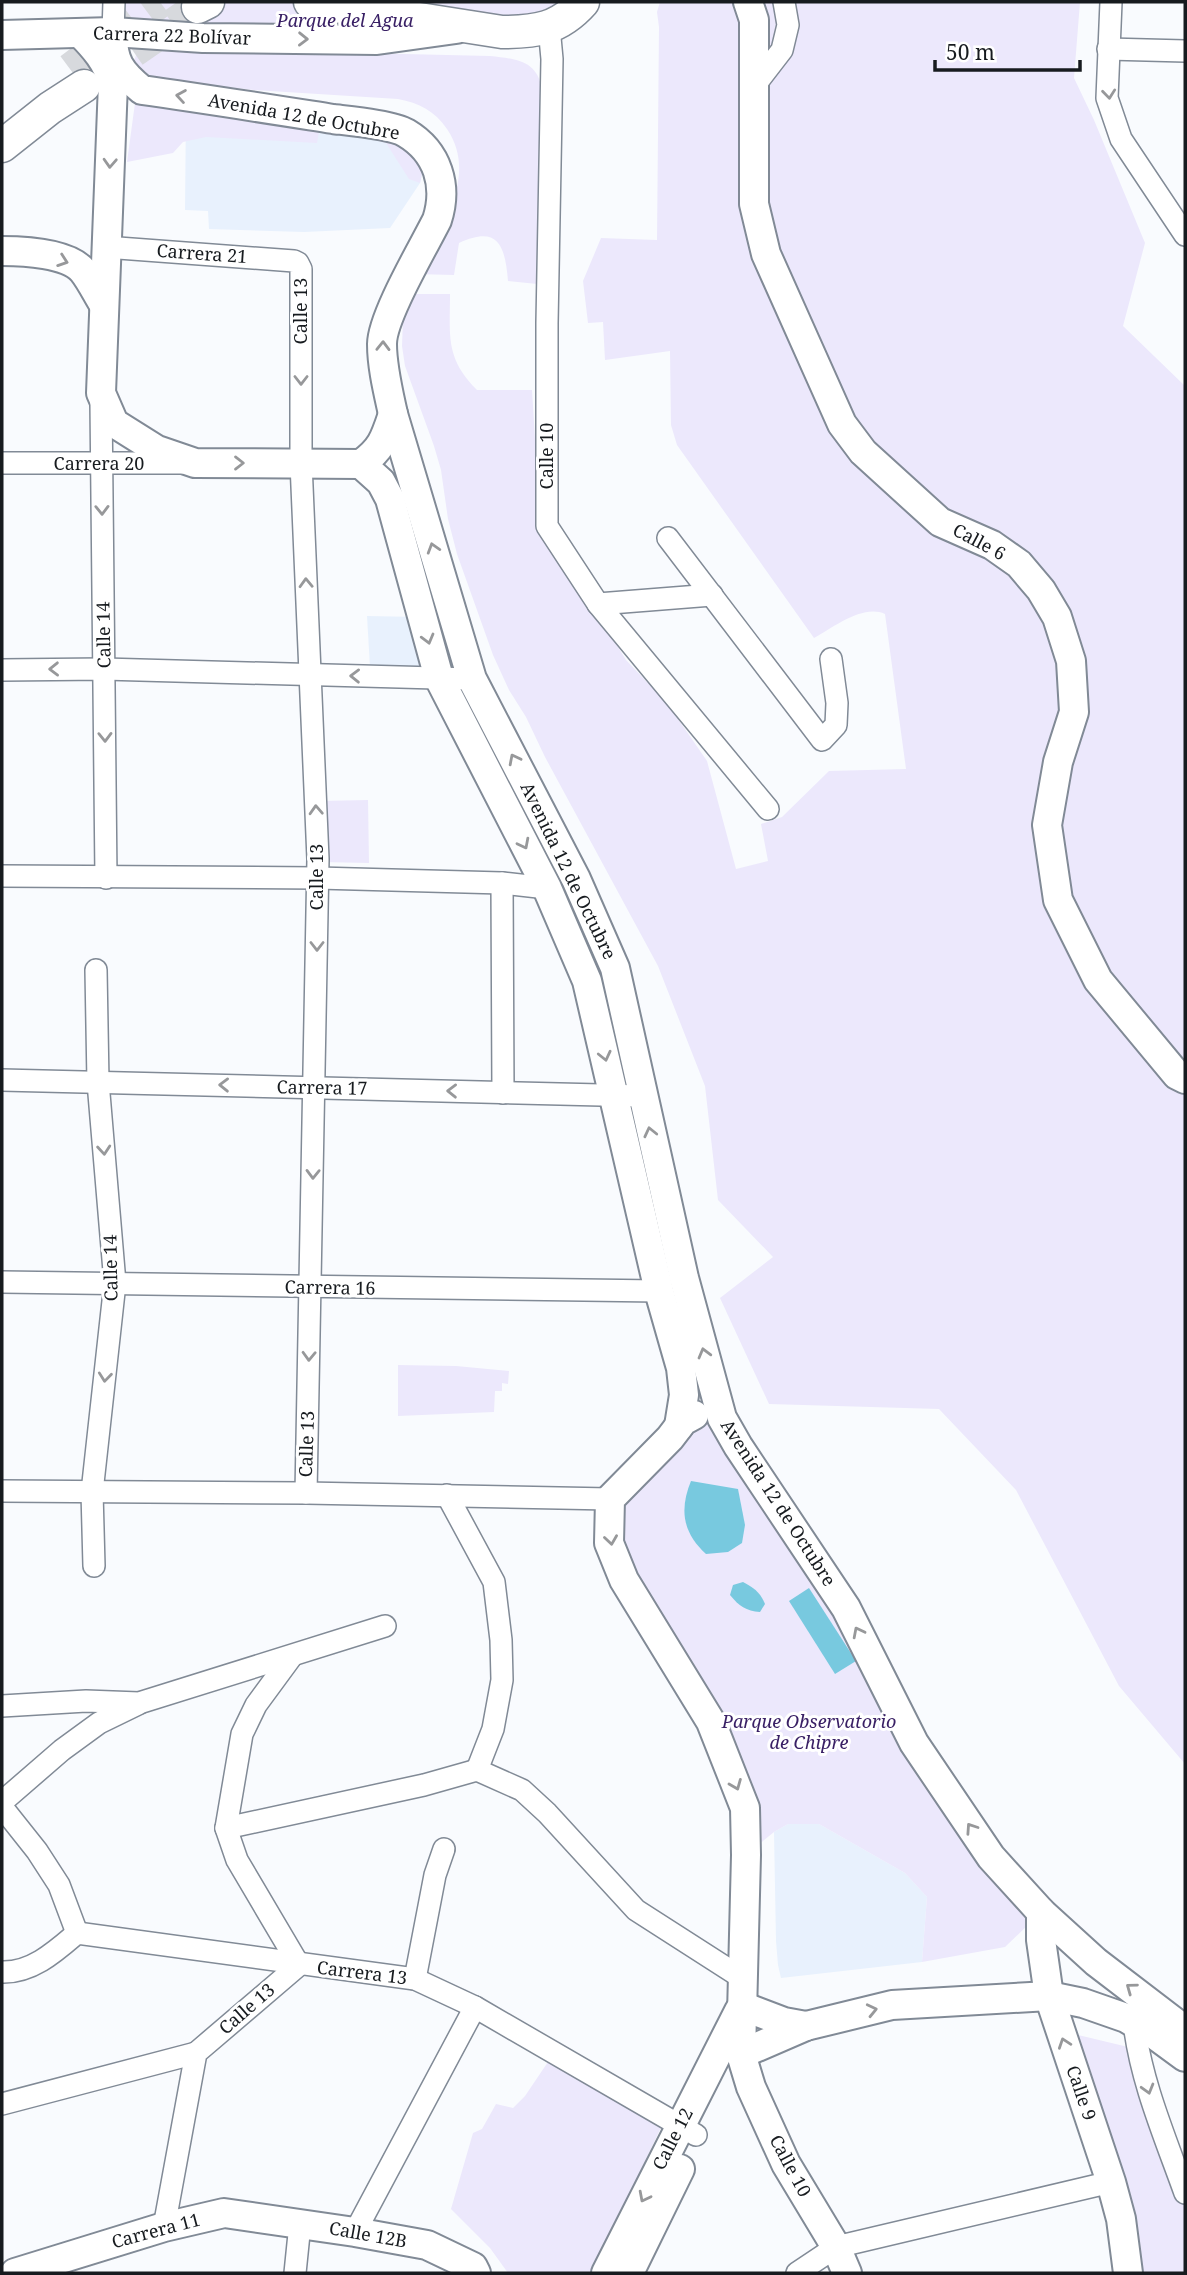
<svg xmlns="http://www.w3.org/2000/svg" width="1187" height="2275" font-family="'Noto Serif',serif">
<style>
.built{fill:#e8f1fd}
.green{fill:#ece8fc}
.water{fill:#78c9df}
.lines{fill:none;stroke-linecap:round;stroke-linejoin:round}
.primary-tunnel{stroke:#d7d9dd;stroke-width:32;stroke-dasharray:32 16;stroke-linecap:butt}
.street-casing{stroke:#818a96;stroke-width:24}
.secondary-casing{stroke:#818a96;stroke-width:32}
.primary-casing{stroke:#818a96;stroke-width:35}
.street{stroke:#fff;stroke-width:21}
.secondary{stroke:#fff;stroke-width:28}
.primary{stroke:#fff;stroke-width:32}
.oneway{stroke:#97989a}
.labels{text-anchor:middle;stroke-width:6;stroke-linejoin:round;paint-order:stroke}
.park-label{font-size:18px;font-style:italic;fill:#392065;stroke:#fff}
.street-label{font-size:18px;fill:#171b1f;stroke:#fff}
</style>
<rect width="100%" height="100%" fill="#f9fbfe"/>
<g class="built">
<polygon points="186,109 397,133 423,170 420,183 390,228 304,232 209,229 208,211 185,210"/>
<polygon points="367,616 419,617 433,667 370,667"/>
<polygon points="788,1824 819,1824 905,1873 927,1897 922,1962 781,1978 778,1965 776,1941 774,1832"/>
</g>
<g class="green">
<polygon points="114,2 578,2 532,26 113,32"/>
<path d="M660,2H1080L1074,78L1094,120L1145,243L1123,326L1185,386V1764L1119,1686L1016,1490L939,1409L769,1404L720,1298L773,1257L718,1200L705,1086L658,966L545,757L526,717L509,690L493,655L457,554L448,519L441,470L434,446L405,366L402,346L403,318L410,294H450C450,336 445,358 477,390H532L540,519L626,660L667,703L707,761L736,869L768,861L761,824L782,817L829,771L906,769L885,614C863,604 834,627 814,638L677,445L671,425L670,351L605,360L603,322L588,323L583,281L601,238L657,240L659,27L657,12Z"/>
<path d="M147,48L490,56C516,59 537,60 542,89L537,284L508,281C505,245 498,225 459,243L454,275L414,274C438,231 480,178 447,129C435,111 419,103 398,99L254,90L145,78L133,64L136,55Z"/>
<path d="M135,103L397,133L423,170L420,183L409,179L386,143C375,141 369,136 359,134C346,132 332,132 319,132L317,143L206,137L183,142L173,153L127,162Z"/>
<polygon points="368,800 369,863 321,862 320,801"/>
<polygon points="398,1365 456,1366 509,1371 508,1384 502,1383 502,1391 495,1391 494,1412 398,1416"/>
<polygon points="695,1414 722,1418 991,1857 1029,1924 1005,1947 922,1962 927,1897 905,1873 819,1824 788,1824 774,1832 746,1855 693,1662 672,1658 624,1580 610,1499"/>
<polygon points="1074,2034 1124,2046 1138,2052 1185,2193 1185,2273 1128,2273"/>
<polygon points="552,2056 665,2119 592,2273 508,2273 490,2248 451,2209 473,2133 482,2129 496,2104 513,2108 525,2096"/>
</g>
<g class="water">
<path d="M691,1481L738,1489L745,1525L742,1543L728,1552L706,1554C683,1533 679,1510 691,1481Z"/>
<path d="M743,1582C754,1588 760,1592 765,1604L760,1612C746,1611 739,1606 730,1595L733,1585Z"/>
<polygon points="809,1588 856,1661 835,1674 789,1601"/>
</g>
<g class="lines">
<g class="primary-tunnel">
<polyline points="70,69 160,2"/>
<polyline points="94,79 198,7"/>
</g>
<g class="street-casing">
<g id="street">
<polyline points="1111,2 1107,98 1121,139 1185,235"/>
<polyline points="549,27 552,59 547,323 547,526 598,604 768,809"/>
<polyline points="113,32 114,2"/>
<polyline points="1108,49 1185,51"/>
<polyline points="755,85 782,50 788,25 784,2"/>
<polyline points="105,247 294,261 298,263 301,269 301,463 318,859 306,1493"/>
<polyline points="101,402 106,878"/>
<polyline points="2,463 182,463"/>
<polyline points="668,538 822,740 836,725 837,703 831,659"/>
<polyline points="598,604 712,595"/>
<polyline points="2,670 104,669 472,679"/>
<polyline points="2,876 318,878 502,883 547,888"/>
<polyline points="502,883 503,1093"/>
<polyline points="2,1080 642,1096"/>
<polyline points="2,1282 659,1291"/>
<polyline points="2,1491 306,1493 610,1499"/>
<polyline points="447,1495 494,1582 501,1640 502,1680 493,1729 477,1770"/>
<polyline points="94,1566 92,1492 115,1283 98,1082 96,970"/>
<polyline points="2,1706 86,1701 139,1703 385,1626"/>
<polyline points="2,1802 62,1750 99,1723 138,1704"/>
<polyline points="2,1807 37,1851 59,1885 77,1933"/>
<polyline points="226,1828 424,1785 477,1770 522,1790 547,1813 636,1910 742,1978"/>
<path d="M2,1972C32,1973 56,1951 77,1933L415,1979L475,2007L696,2135"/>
<polyline points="415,1979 435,1875 444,1849"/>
<path d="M1134,2023C1141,2082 1165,2137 1185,2193"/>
<polyline points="2,2104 196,2053"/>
<polyline points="164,2227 196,2053 299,1965 237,1860 226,1828 242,1734 256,1705 292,1656"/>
<polyline points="355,2232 475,2007"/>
<polyline points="295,2273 300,2224"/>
<polyline points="797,2273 836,2247 1111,2182"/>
</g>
</g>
<g class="secondary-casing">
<g id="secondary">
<polyline points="748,2 754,20 754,204 766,254 842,424 863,452 940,522 992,545 1019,564 1041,590 1057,617 1071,661 1074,712 1058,762 1047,825 1058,900 1098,980 1177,1075 1185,1079"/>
<path d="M113,32C112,61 120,72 142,90C206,99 269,109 333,119C349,121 393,125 406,133C438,152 448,186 437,220C423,248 382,317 382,344C382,367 388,391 393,414L472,679L576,879L615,968L684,1278L722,1418L738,1446L846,1608L914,1743L991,1857L1041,1912L1096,1962L1185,2030"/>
<path d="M80,33C95,48 107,62 113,83L101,393L114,423L157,450L195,463L361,464"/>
<polyline points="2,35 113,32 203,38 377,40 456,29"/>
<path d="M2,251C23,251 68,253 83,271C91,281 97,294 104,305"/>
<polyline points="361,464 381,482 390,499 439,678 547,888 587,981 659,1291 681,1368 684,1395 679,1426"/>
<path d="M361,464C382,449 385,438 393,414"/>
<polyline points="694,1415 683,1421 670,1438 610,1499 609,1543 624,1580 711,1722 745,1808 746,1855 741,2054 751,2087 786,2164 836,2247 847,2273"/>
<polyline points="1041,1912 1041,1940 1049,1996 1111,2182 1121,2219 1128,2273"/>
<polyline points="742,2006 784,2022 806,2026"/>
<polyline points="741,2054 806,2026 892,2005 1049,1996 1083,2003 1126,2018 1155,2035 1185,2057"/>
<polyline points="15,2273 164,2227 224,2213 355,2232 427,2245 473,2267 476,2273"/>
<polyline points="606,2273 739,2011"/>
<polyline points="629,2273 680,2169"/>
</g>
</g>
<g class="primary-casing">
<g id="primary">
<path d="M310,2L502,32C536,32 559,29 583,2"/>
<polyline points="198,7 208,2"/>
<polyline points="2,146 50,108 84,86"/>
</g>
</g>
<use href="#street" class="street"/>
<use href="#secondary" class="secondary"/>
<use href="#primary" class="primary"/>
</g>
<defs><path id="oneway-chevron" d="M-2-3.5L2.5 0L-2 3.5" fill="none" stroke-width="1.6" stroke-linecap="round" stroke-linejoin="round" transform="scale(1.75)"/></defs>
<g class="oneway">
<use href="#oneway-chevron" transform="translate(303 39) rotate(1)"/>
<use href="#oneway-chevron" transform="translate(1109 94) rotate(84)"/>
<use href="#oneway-chevron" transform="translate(181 96) rotate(-171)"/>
<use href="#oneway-chevron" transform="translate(110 163) rotate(93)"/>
<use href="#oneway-chevron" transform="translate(63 261) rotate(19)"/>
<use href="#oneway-chevron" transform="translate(383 346) rotate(-89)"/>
<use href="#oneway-chevron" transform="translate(301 380) rotate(90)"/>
<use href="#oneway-chevron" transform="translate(239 463)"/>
<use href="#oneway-chevron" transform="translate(102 510) rotate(89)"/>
<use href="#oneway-chevron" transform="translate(433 548) rotate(-107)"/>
<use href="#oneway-chevron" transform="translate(306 583) rotate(-92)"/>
<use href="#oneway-chevron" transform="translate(428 639) rotate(75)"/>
<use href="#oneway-chevron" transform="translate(54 669) rotate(179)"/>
<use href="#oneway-chevron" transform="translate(355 676) rotate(-179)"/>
<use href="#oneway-chevron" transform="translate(105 737) rotate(89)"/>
<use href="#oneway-chevron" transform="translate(514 759) rotate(-117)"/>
<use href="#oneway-chevron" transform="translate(316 810) rotate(-93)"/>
<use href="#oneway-chevron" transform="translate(524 844) rotate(63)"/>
<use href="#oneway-chevron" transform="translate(317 946) rotate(90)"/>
<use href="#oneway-chevron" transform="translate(605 1056) rotate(77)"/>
<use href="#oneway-chevron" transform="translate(224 1085) rotate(-179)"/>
<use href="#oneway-chevron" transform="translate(452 1091) rotate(-179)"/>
<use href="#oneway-chevron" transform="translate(650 1132) rotate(-103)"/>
<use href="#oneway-chevron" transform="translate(104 1150) rotate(85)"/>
<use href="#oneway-chevron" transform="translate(313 1174) rotate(91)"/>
<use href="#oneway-chevron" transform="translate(704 1353) rotate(-105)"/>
<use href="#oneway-chevron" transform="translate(309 1356) rotate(92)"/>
<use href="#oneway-chevron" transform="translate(105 1377) rotate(96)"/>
<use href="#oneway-chevron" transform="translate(611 1540) rotate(82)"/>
<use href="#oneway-chevron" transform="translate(858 1632) rotate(-117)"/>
<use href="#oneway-chevron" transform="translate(736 1785) rotate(68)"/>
<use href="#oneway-chevron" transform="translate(971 1828) rotate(-124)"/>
<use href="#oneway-chevron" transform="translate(1131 1988) rotate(-144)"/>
<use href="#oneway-chevron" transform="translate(872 2010) rotate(-13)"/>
<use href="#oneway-chevron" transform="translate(1064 2043) rotate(-109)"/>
<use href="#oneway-chevron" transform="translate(1148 2089) rotate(74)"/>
<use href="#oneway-chevron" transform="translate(644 2197) rotate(117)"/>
</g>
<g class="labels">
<g class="park-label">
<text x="345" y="27">Parque del Agua</text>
<text x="809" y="1728">Parque Observatorio<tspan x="809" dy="21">de Chipre</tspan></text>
</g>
<g class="street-label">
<text transform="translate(172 36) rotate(2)" y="6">Carrera 22 Bolívar</text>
<text transform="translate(304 117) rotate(10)" y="6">Avenida 12 de Octubre</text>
<text transform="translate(202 254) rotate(4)" y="6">Carrera 21</text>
<text transform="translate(301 311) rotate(-90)" y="6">Calle 13</text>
<text transform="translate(547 456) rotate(-90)" y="6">Calle 10</text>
<text x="99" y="470">Carrera 20</text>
<text transform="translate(979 542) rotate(28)" y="6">Calle 6</text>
<text transform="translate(104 635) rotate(-91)" y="6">Calle 14</text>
<text transform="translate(568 871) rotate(64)" y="6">Avenida 12 de Octubre</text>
<text transform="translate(317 877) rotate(-90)" y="6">Calle 13</text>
<text transform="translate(322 1088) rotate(1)" y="6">Carrera 17</text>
<text transform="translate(111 1268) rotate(-91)" y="6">Calle 14</text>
<text transform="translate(330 1288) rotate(1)" y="6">Carrera 16</text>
<text transform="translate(307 1444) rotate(-88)" y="6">Calle 13</text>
<text transform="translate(778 1503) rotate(57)" y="6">Avenida 12 de Octubre</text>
<text transform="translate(362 1973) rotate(7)" y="6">Carrera 13</text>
<text transform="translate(247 2009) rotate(-41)" y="6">Calle 13</text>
<text transform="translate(1081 2093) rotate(71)" y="6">Calle 9</text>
<text transform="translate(673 2139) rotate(-63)" y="6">Calle 12</text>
<text transform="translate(790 2166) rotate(62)" y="6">Calle 10</text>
<text transform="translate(156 2231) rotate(-15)" y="6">Carrera 11</text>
<text transform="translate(368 2235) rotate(10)" y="6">Calle 12B</text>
</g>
</g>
<rect width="1187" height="2275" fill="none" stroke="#171b1f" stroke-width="7"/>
<path d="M935 60v10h145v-10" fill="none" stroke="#171b1f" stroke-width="3.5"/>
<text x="946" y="60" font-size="21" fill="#171b1f" stroke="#ffffff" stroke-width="5" paint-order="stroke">50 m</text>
</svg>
